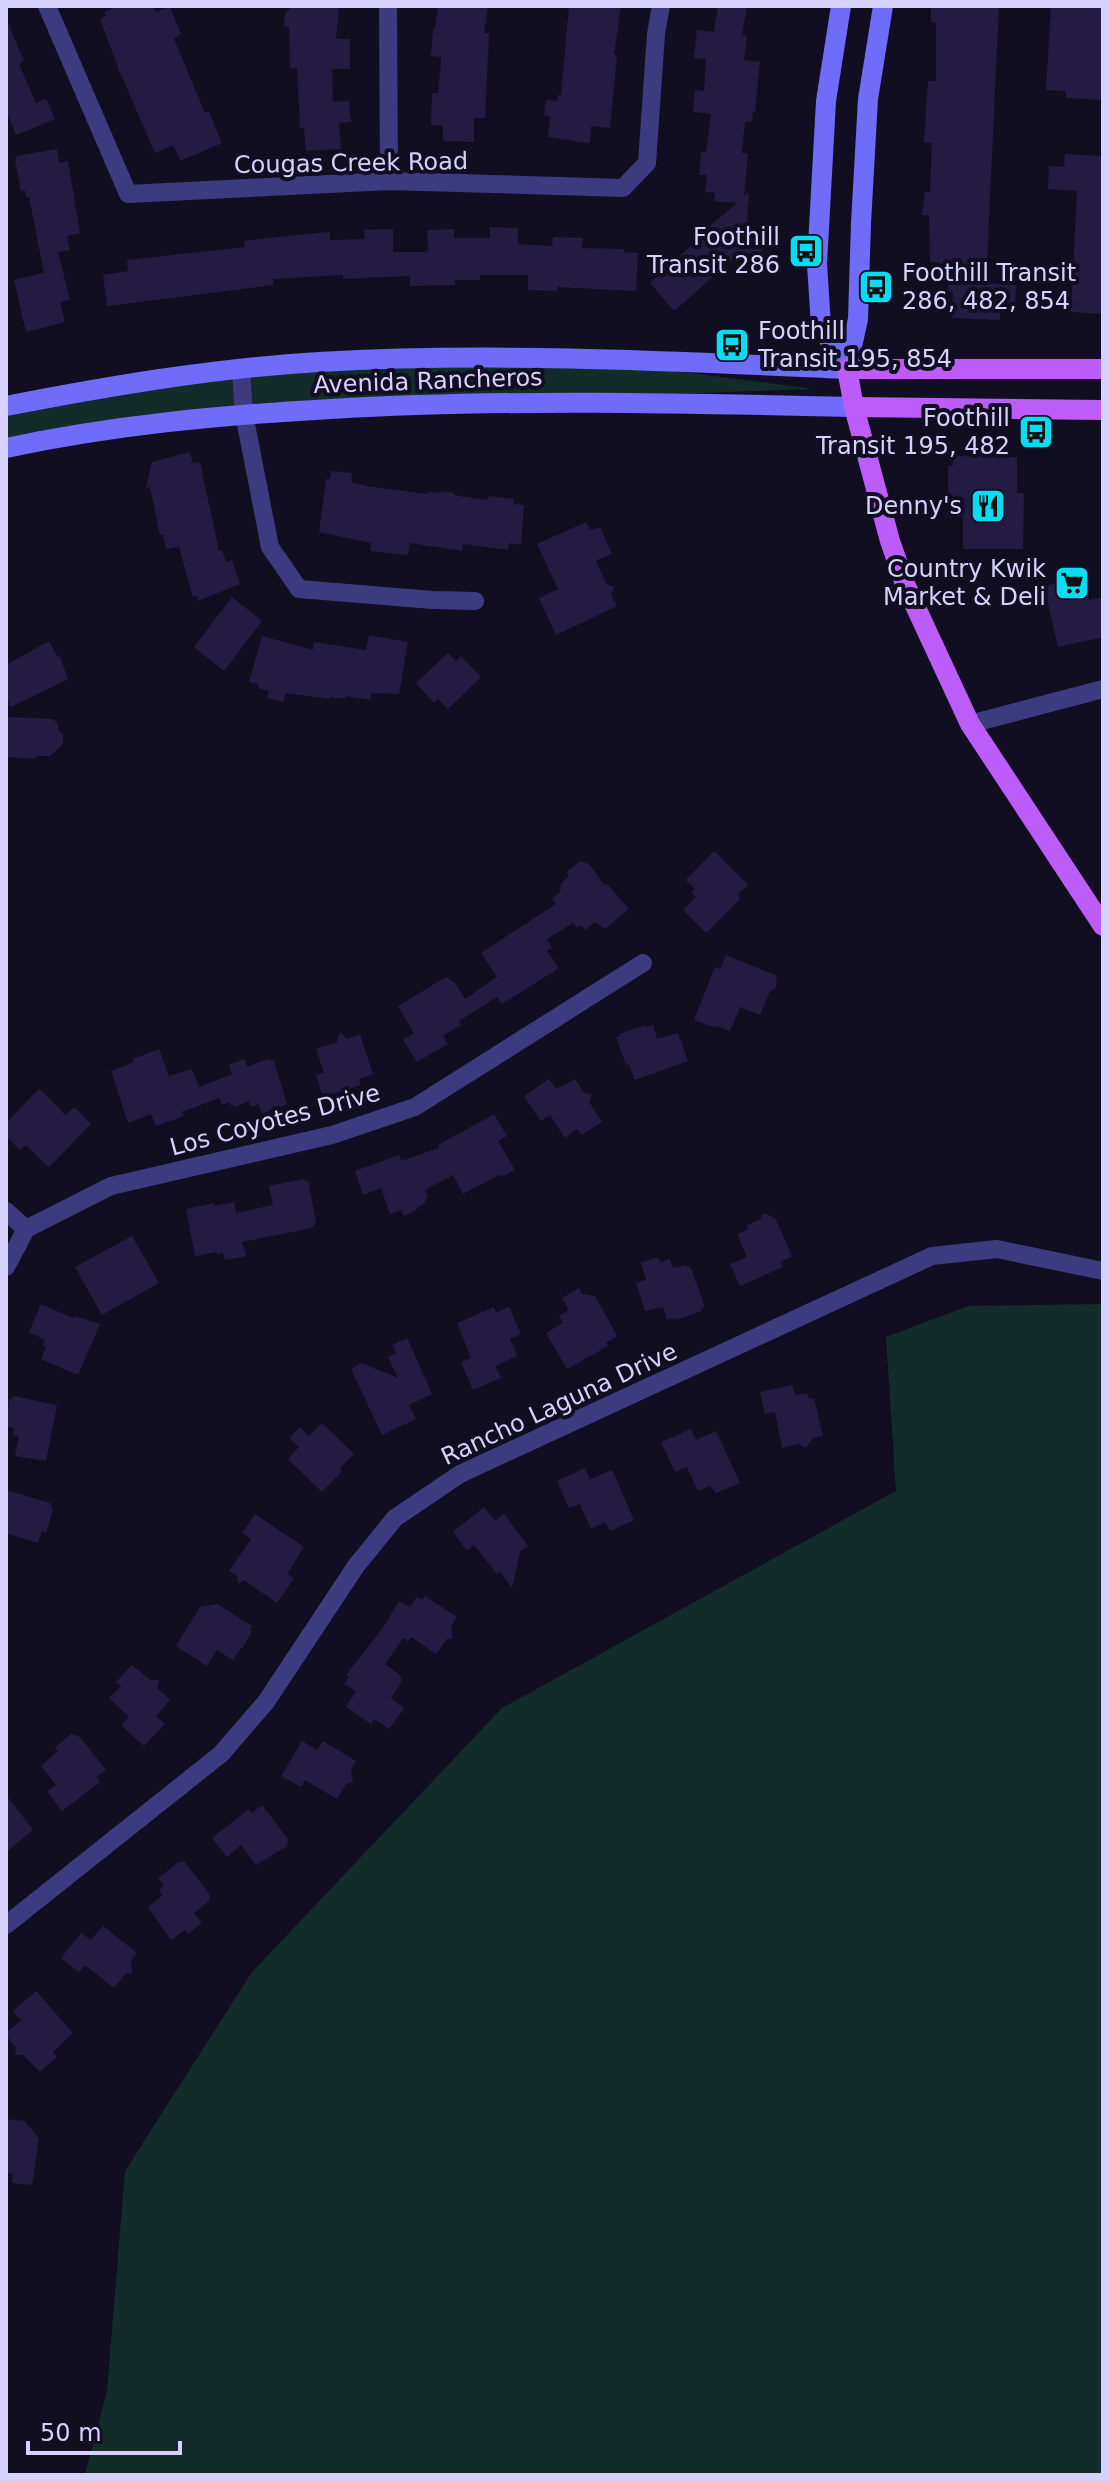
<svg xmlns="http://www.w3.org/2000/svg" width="1109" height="2481" font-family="'DejaVu Sans',sans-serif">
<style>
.green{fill:#122c2a}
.building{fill:#231b42}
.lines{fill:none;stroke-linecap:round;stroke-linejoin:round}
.street{stroke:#3d3b7f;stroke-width:18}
.secondary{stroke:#6e6cf9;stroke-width:20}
.primary{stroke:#bd5df9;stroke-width:20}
.labels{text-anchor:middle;stroke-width:8;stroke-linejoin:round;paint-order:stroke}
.street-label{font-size:24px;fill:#d6d1fd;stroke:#120e22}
.poi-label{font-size:24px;fill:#d6d1fd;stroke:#120e22;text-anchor:end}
</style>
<rect width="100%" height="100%" fill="#120e22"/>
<g class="green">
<polygon points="466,362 606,362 814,389 249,409 249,374"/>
<polygon points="235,374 238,411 6,445 6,410"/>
<polygon points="1103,1304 1103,2475 85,2475 107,2391 125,2171 252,1972 502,1708 896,1491 886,1337 968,1306"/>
</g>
<g class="building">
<polygon points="118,6 153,6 156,12 170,7 181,34 174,39 205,113 209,112 222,143 182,160 180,160 173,145 155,153 119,70 100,19 106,16 104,12"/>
<polygon points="292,6 339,6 336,39 350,39 350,69 332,69 333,102 349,101 351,122 339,123 341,149 306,151 304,128 300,128 297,68 290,68 289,27 284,27 285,14"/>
<polygon points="438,6 488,7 484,33 489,33 485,118 474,118 474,142 443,141 443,126 431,125 432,93 438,93 441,62 441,57 431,56 433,29 435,29"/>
<polygon points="569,6 621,6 614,54 617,55 610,128 591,126 590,142 587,143 548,137 550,116 544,116 546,100 557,101 558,95 561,95"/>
<polygon points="718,6 747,6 742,35 747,36 744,60 760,62 755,112 753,111 752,121 745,122 742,153 748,154 744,196 749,192 747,220 769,245 748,262 740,253 674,311 650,283 696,241 694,239 737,203 714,201 715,193 705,192 707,175 699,175 701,152 706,152 711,114 693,112 695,90 704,91 706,59 694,58 697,30 714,32"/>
<polygon points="931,6 999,6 986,283 1016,285 1015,308 1000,307 1000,320 952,318 953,292 948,292 949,278 939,278 940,263 930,262 929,215 922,215 925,192 930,192 932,143 924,142 928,81 936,81 936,23 931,22"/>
<polygon points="1051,6 1103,6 1101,100 1066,98 1066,91 1046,90"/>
<polygon points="6,19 24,61 19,64 36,103 46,99 55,119 16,135 6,110"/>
<polygon points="57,149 59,163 68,161 80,233 67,236 70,250 58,252 70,300 60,302 65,322 26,332 14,280 44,273 29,197 26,197 25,190 21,191 15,160 16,156"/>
<polygon points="1065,154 1103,156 1103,314 1071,312 1077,191 1048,189 1049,166 1064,167"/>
<polygon points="490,227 518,228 518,244 552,246 553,237 583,238 582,248 624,249 624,252 638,253 636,291 557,287 557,291 528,290 528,275 480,275 480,280 455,280 455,285 410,286 410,276 343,279 343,275 273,279 273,285 107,306 103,275 128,271 127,260 245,247 244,241 296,235 330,232 330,240 365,239 364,230 393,229 393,252 425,252 428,250 427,230 454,229 454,238 490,238"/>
<polygon points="190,452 193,464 200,462 219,551 222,550 226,562 232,560 240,584 198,601 197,596 193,597 179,547 166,549 163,535 160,535 150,487 146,488 152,462"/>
<polygon points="953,456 1017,457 1017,493 1024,493 1023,549 963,549 963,517 953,517 953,495 948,494 948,466 953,466"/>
<polygon points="331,471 352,473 351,482 366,486 428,494 428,492 439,493 439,491 454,493 454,495 487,500 488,496 514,499 513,504 524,505 521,545 509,543 508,550 463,544 462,551 410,543 408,555 370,551 371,543 319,532 326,479 330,479"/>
<polygon points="586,522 590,530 600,527 612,554 596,561 607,585 615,587 611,594 617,606 556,635 539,598 558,589 537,544"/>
<polygon points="1084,577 1089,600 1103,597 1103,637 1058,647 1044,586"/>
<polygon points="232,597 262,621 224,671 194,647"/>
<polygon points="369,635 408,642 399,694 371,693 370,700 346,696 345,699 330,697 330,699 286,693 283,702 267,698 269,691 258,688 259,684 249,682 262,636 313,650 314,642 366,650"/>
<polygon points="49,641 57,656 60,657 68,679 11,707 6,696 6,665"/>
<polygon points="448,653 456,661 461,656 481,677 448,709 438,699 434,703 416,683"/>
<polygon points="6,717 53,719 58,724 58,729 63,734 63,744 50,756 36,756 36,759 6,757"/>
<polygon points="714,851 748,885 739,893 739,900 706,933 683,910 696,897 691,893 695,889 686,880"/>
<polygon points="581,861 590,865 603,883 608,885 629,909 605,929 595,922 585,930 581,925 577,928 573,923 547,939 552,948 547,951 558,967 556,970 502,1004 497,997 459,1021 461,1025 443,1036 448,1044 417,1062 403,1040 414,1033 398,1006 446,977 455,983 465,999 497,977 481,953 556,904 552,899 560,892 561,884 569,876 567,873 568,870"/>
<polygon points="726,955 775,975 777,982 775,989 770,991 760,1015 740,1007 730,1031 717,1026 716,1028 694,1020 715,967 720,969"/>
<polygon points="646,1025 646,1027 653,1025 657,1039 678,1033 688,1061 635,1080 629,1064 626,1065 616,1037 620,1036 619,1034"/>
<polygon points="340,1032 347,1039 360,1034 373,1074 359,1079 361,1085 323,1097 316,1075 324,1073 316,1049 337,1042"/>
<polygon points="159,1049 169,1076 192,1069 199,1087 232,1074 229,1065 244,1059 247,1067 268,1059 274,1061 287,1104 262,1114 258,1104 251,1107 249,1101 235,1107 234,1105 231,1106 230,1102 222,1105 219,1098 182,1112 184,1116 156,1126 151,1114 128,1123 111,1071 134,1062 133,1059"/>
<polygon points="549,1079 556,1089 575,1079 584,1093 592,1094 589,1102 602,1122 582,1135 577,1129 565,1138 550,1115 541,1121 524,1096"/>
<polygon points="39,1089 66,1115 74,1107 91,1124 49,1167 26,1145 20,1150 6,1136 6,1123"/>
<polygon points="494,1114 507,1136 498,1141 515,1170 504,1176 499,1175 463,1194 453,1175 425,1190 428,1197 424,1204 418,1207 415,1211 404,1216 401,1210 390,1214 381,1188 363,1195 355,1171 399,1155 401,1161 439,1148 438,1145"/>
<polygon points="304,1179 304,1181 308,1180 316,1222 312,1228 242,1242 246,1256 225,1260 223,1253 217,1255 217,1252 195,1256 186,1209 214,1203 214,1206 234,1202 236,1213 273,1205 269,1186"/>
<polygon points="763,1213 775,1218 792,1256 780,1262 783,1267 740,1286 730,1264 747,1257 737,1234 748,1229 747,1225 761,1219"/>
<polygon points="132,1236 159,1283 102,1315 75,1267"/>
<polygon points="658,1257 660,1262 670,1259 673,1268 685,1265 691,1268 705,1307 701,1308 702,1311 676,1320 675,1318 667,1320 663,1307 645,1311 636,1283 646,1280 641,1263"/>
<polygon points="579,1288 582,1294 595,1296 616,1334 616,1337 606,1343 608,1346 567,1369 546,1333 563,1323 559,1316 569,1310 562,1298"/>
<polygon points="41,1304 73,1318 75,1316 100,1324 78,1375 41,1359 46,1347 43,1346 45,1340 29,1332"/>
<polygon points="494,1307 496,1313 509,1307 521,1334 510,1339 517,1356 495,1366 501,1378 473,1390 461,1362 471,1358 457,1323"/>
<polygon points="407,1338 432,1394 409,1405 416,1419 382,1435 351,1369 362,1363 398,1378 388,1357 396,1353 392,1345"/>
<polygon points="792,1385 796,1396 807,1393 809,1399 814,1398 823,1436 813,1438 806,1448 799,1444 782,1448 775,1412 765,1414 760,1392"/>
<polygon points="13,1396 57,1405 46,1461 15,1456 19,1436 13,1435 14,1428 6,1426 9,1399 12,1400"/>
<polygon points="322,1423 354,1454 340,1468 342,1471 322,1492 288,1459 299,1447 289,1438 300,1427 309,1436"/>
<polygon points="691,1429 696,1440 716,1431 740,1483 716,1493 710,1486 698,1491 687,1467 675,1472 661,1442"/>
<polygon points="585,1468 590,1479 612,1470 634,1520 610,1531 605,1522 591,1529 580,1504 569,1508 557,1481"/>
<polygon points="6,1490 50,1503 53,1510 46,1533 42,1531 38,1543 6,1533"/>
<polygon points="484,1507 495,1521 504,1514 528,1546 520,1552 512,1588 500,1572 497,1574 474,1545 467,1551 453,1532"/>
<polygon points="255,1514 304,1547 287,1574 294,1578 277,1603 244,1580 239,1583 237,1576 229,1571 251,1539 242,1533"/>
<polygon points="425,1596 457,1617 451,1626 453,1638 446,1640 436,1654 411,1637 408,1641 403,1638 385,1664 400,1675 402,1681 391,1698 404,1708 389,1729 374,1719 371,1724 346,1707 356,1691 344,1684 349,1677 346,1675 382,1629 399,1601 410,1607 417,1597 422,1600"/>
<polygon points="217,1604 252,1626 250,1629 252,1631 242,1649 241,1648 233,1660 217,1650 207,1666 176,1646 200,1607"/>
<polygon points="132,1665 150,1680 159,1680 157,1688 170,1700 156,1716 165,1724 144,1746 121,1725 129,1717 109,1698 121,1686 116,1682"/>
<polygon points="71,1734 79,1736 106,1770 96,1777 100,1782 62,1811 47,1791 56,1785 41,1766 58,1751 55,1748"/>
<polygon points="302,1741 317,1750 323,1741 356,1761 351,1769 353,1782 346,1784 337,1799 305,1780 301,1787 281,1776"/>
<polygon points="6,1795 33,1830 6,1852"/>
<polygon points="262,1805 288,1839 287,1846 256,1865 241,1845 227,1857 212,1838 249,1809 252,1813"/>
<polygon points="180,1861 181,1863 184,1861 210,1895 209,1901 194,1913 202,1923 188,1934 185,1930 171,1940 148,1907 163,1895 159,1890 164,1886 158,1878"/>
<polygon points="103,1926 137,1953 131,1961 132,1973 125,1974 114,1988 85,1965 79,1972 61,1958 81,1933 91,1940"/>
<polygon points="36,1991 73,2033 53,2052 57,2057 40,2072 23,2055 15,2055 16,2048 6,2035 6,2033 21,2020 13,2011"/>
<polygon points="6,2119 25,2121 39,2139 32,2185 12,2183 13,2174 6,2173"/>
</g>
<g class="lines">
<g class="street">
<polyline points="47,6 128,194 389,181 623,188 647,163 656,34 661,6"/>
<polyline points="388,6 389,181"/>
<polyline points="241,369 244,414 270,547 299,589 433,600 475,601"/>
<polyline points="970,724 1103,689"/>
<polyline points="6,1211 26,1229"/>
<polyline points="6,1267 26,1229 111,1186 332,1135 415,1107 643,963"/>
<polyline points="6,1925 221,1754 266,1702 356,1566 395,1518 460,1474 932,1256 997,1249 1103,1271"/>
</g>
<g class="secondary">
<polyline points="841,6 826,101 817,264 821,326 847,369"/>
<polyline points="847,369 858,319 861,223 868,99 883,6"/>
<path d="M6,406C109,386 214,368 319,362C495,352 671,361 847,369"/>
<path d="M6,448C113,425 222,415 331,409C505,399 679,403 854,407"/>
</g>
<g class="primary">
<polyline points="1103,369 847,369 854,407 890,541 905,584 970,724 1103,926"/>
<polyline points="854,407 1103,410"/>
</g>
</g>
<defs>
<g id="bus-square" transform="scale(1.8)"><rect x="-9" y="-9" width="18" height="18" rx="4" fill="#09dcf1" stroke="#120e22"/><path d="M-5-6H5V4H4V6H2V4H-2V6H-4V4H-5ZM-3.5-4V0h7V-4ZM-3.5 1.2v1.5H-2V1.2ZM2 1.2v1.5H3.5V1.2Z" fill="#111"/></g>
<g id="restaurant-square" transform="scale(1.8)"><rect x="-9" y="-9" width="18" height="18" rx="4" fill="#09dcf1" stroke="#120e22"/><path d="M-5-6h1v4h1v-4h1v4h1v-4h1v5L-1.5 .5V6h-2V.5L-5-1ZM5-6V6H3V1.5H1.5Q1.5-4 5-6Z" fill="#111"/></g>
<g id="supermarket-square" transform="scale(1.8)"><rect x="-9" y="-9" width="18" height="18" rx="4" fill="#09dcf1" stroke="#120e22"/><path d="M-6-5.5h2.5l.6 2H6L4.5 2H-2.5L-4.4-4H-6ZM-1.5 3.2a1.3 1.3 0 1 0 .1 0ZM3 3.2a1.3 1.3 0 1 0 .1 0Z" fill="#111"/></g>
</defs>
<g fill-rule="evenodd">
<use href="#bus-square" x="806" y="251"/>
<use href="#bus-square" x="876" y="287"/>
<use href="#bus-square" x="732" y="345"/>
<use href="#bus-square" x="1036" y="432"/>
<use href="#restaurant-square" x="988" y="506"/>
<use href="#supermarket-square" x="1072" y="583"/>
</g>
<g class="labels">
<g class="street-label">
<text transform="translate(351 163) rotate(-1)" y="8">Cougas Creek Road</text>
<text transform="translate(428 381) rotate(-2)" y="8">Avenida Rancheros</text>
<text transform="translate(275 1120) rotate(-15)" y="8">Los Coyotes Drive</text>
<text transform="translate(559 1404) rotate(-25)" y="8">Rancho Laguna Drive</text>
</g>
<g class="poi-label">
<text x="780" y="245">Foothill<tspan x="780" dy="28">Transit 286</tspan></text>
<text x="902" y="281" text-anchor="start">Foothill Transit<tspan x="902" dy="28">286, 482, 854</tspan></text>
<text x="758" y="339" text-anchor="start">Foothill<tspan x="758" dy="28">Transit 195, 854</tspan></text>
<text x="1010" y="426">Foothill<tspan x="1010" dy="28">Transit 195, 482</tspan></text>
<text x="962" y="514">Denny's</text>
<text x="1046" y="577">Country Kwik<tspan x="1046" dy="28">Market &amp; Deli</tspan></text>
</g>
</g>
<rect width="1109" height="2481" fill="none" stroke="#d6d1fd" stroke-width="16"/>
<path d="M28 2441v12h152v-12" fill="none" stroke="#d6d1fd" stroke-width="4"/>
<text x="40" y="2441" font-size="24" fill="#d6d1fd" stroke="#120e22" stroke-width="6" paint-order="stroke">50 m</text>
</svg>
